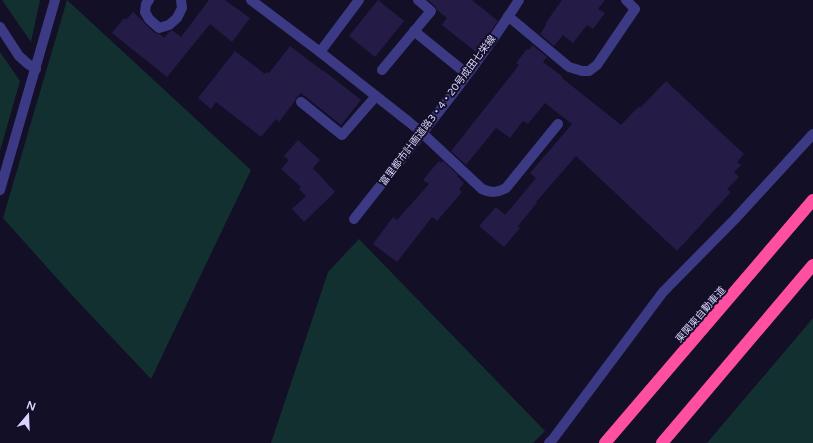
<svg xmlns="http://www.w3.org/2000/svg" width="813" height="443" font-family="'Varela Round','Noto Sans JP',sans-serif">
<style>
.green{fill:#12302f}
.building{fill:#241b47}
.lines{fill:none;stroke-linecap:round;stroke-linejoin:round}
.service{stroke:#3d3a85;stroke-width:10}
.minor{stroke:#3d3a85;stroke-width:10}
.tertiary{stroke:#3d3a85;stroke-width:10}
.motorway{stroke:#ff4fa3;stroke-width:12}
.labels{text-anchor:middle;stroke-width:4;stroke-linejoin:round;paint-order:stroke}
.street-label{font-size:10px;fill:#d9d4ff;stroke:#130f26}
</style>
<rect width="100%" height="100%" fill="#130f26"/>
<g class="green">
<polygon points="2,0 40,0 31,42"/>
<polygon points="67,0 251,170 151,379 70,293 3,218"/>
<polygon points="0,52 20,81 0,151"/>
<polygon points="359,239 545,431 533,443 271,443 328,272"/>
<polygon points="813,318 813,443 707,443"/>
</g>
<g class="building">
<polygon points="209,0 225,0 250,18 232,42 210,24 167,77 112,33 124,18 126,20 133,12 142,20 145,24 155,33 160,34 164,38 169,32 172,30 181,37"/>
<polygon points="378,0 404,21 375,57 349,36"/>
<polygon points="428,0 472,0 498,21 476,52 442,25 447,18 437,10 435,6"/>
<polygon points="562,0 605,0 598,9 605,13 593,29 587,25 573,43 563,35 554,46 540,34 546,25 545,24"/>
<polygon points="532,45 547,57 543,62 563,77 562,78 621,125 639,106 640,108 666,81 744,154 737,162 741,165 734,172 739,177 727,189 731,192 677,251 576,156 536,202 537,203 518,226 520,228 504,247 479,226 496,207 505,215 536,178 530,173 572,124 545,103 528,124 523,121 510,138 496,128 466,165 451,151 519,65 516,63 527,49 529,50"/>
<polygon points="290,46 323,71 323,70 361,100 341,125 301,93 296,98 295,101 279,122 276,119 261,137 216,102 211,109 198,98 235,51 265,74 267,72 269,73"/>
<polygon points="298,140 320,160 313,168 335,192 304,222 292,209 306,196 299,189 301,187 281,169 289,160 284,156"/>
<polygon points="439,161 441,163 443,161 458,175 457,176 464,183 459,189 462,192 437,221 432,217 397,262 373,244 393,217 397,220 429,184 423,180"/>
</g>
<g class="lines">
<g class="service">
<polyline points="149,0 146,4 145,12 149,19 159,28 169,25 177,18 182,8 181,0"/>
<polyline points="508,16 569,67 582,71 589,71 597,65 635,9 626,0"/>
<polyline points="0,27 19,56 28,64 36,69"/>
<polyline points="414,31 467,74"/>
<polyline points="320,52 359,0"/>
<polyline points="382,70 431,11 418,0"/>
<polyline points="301,102 342,135 376,96"/>
<path d="M421,132L482,189C492,193 496,193 506,188L558,124"/>
</g>
<g class="minor">
<polyline points="251,0 320,52 409,122 421,132"/>
<polyline points="549,443 553,439 663,292 735,219 813,134"/>
</g>
<g class="tertiary">
<polyline points="0,190 55,0"/>
<path d="M354,219C410,147 470,77 519,0"/>
</g>
<g class="motorway">
<polyline points="605,443 813,200"/>
<polyline points="662,443 813,265"/>
</g>
</g>
<g class="labels">
<g class="street-label">
<text transform="translate(437 110) rotate(-53)" y="4">富里都市計画道路3・4・20号成田七栄線</text>
<text transform="translate(700 314) rotate(-49)" y="4">東関東自動車道</text>
</g>
</g>
<g transform="translate(28 415) rotate(19)" stroke="#130f26" stroke-width="3" paint-order="stroke">
<path d="M0-3L7 15L0 10L-7 15Z" fill="#d9d4ff"/>
<text y="-6" font-size="11" font-weight="bold" text-anchor="middle" fill="#d9d4ff">N</text>
</g>
</svg>
